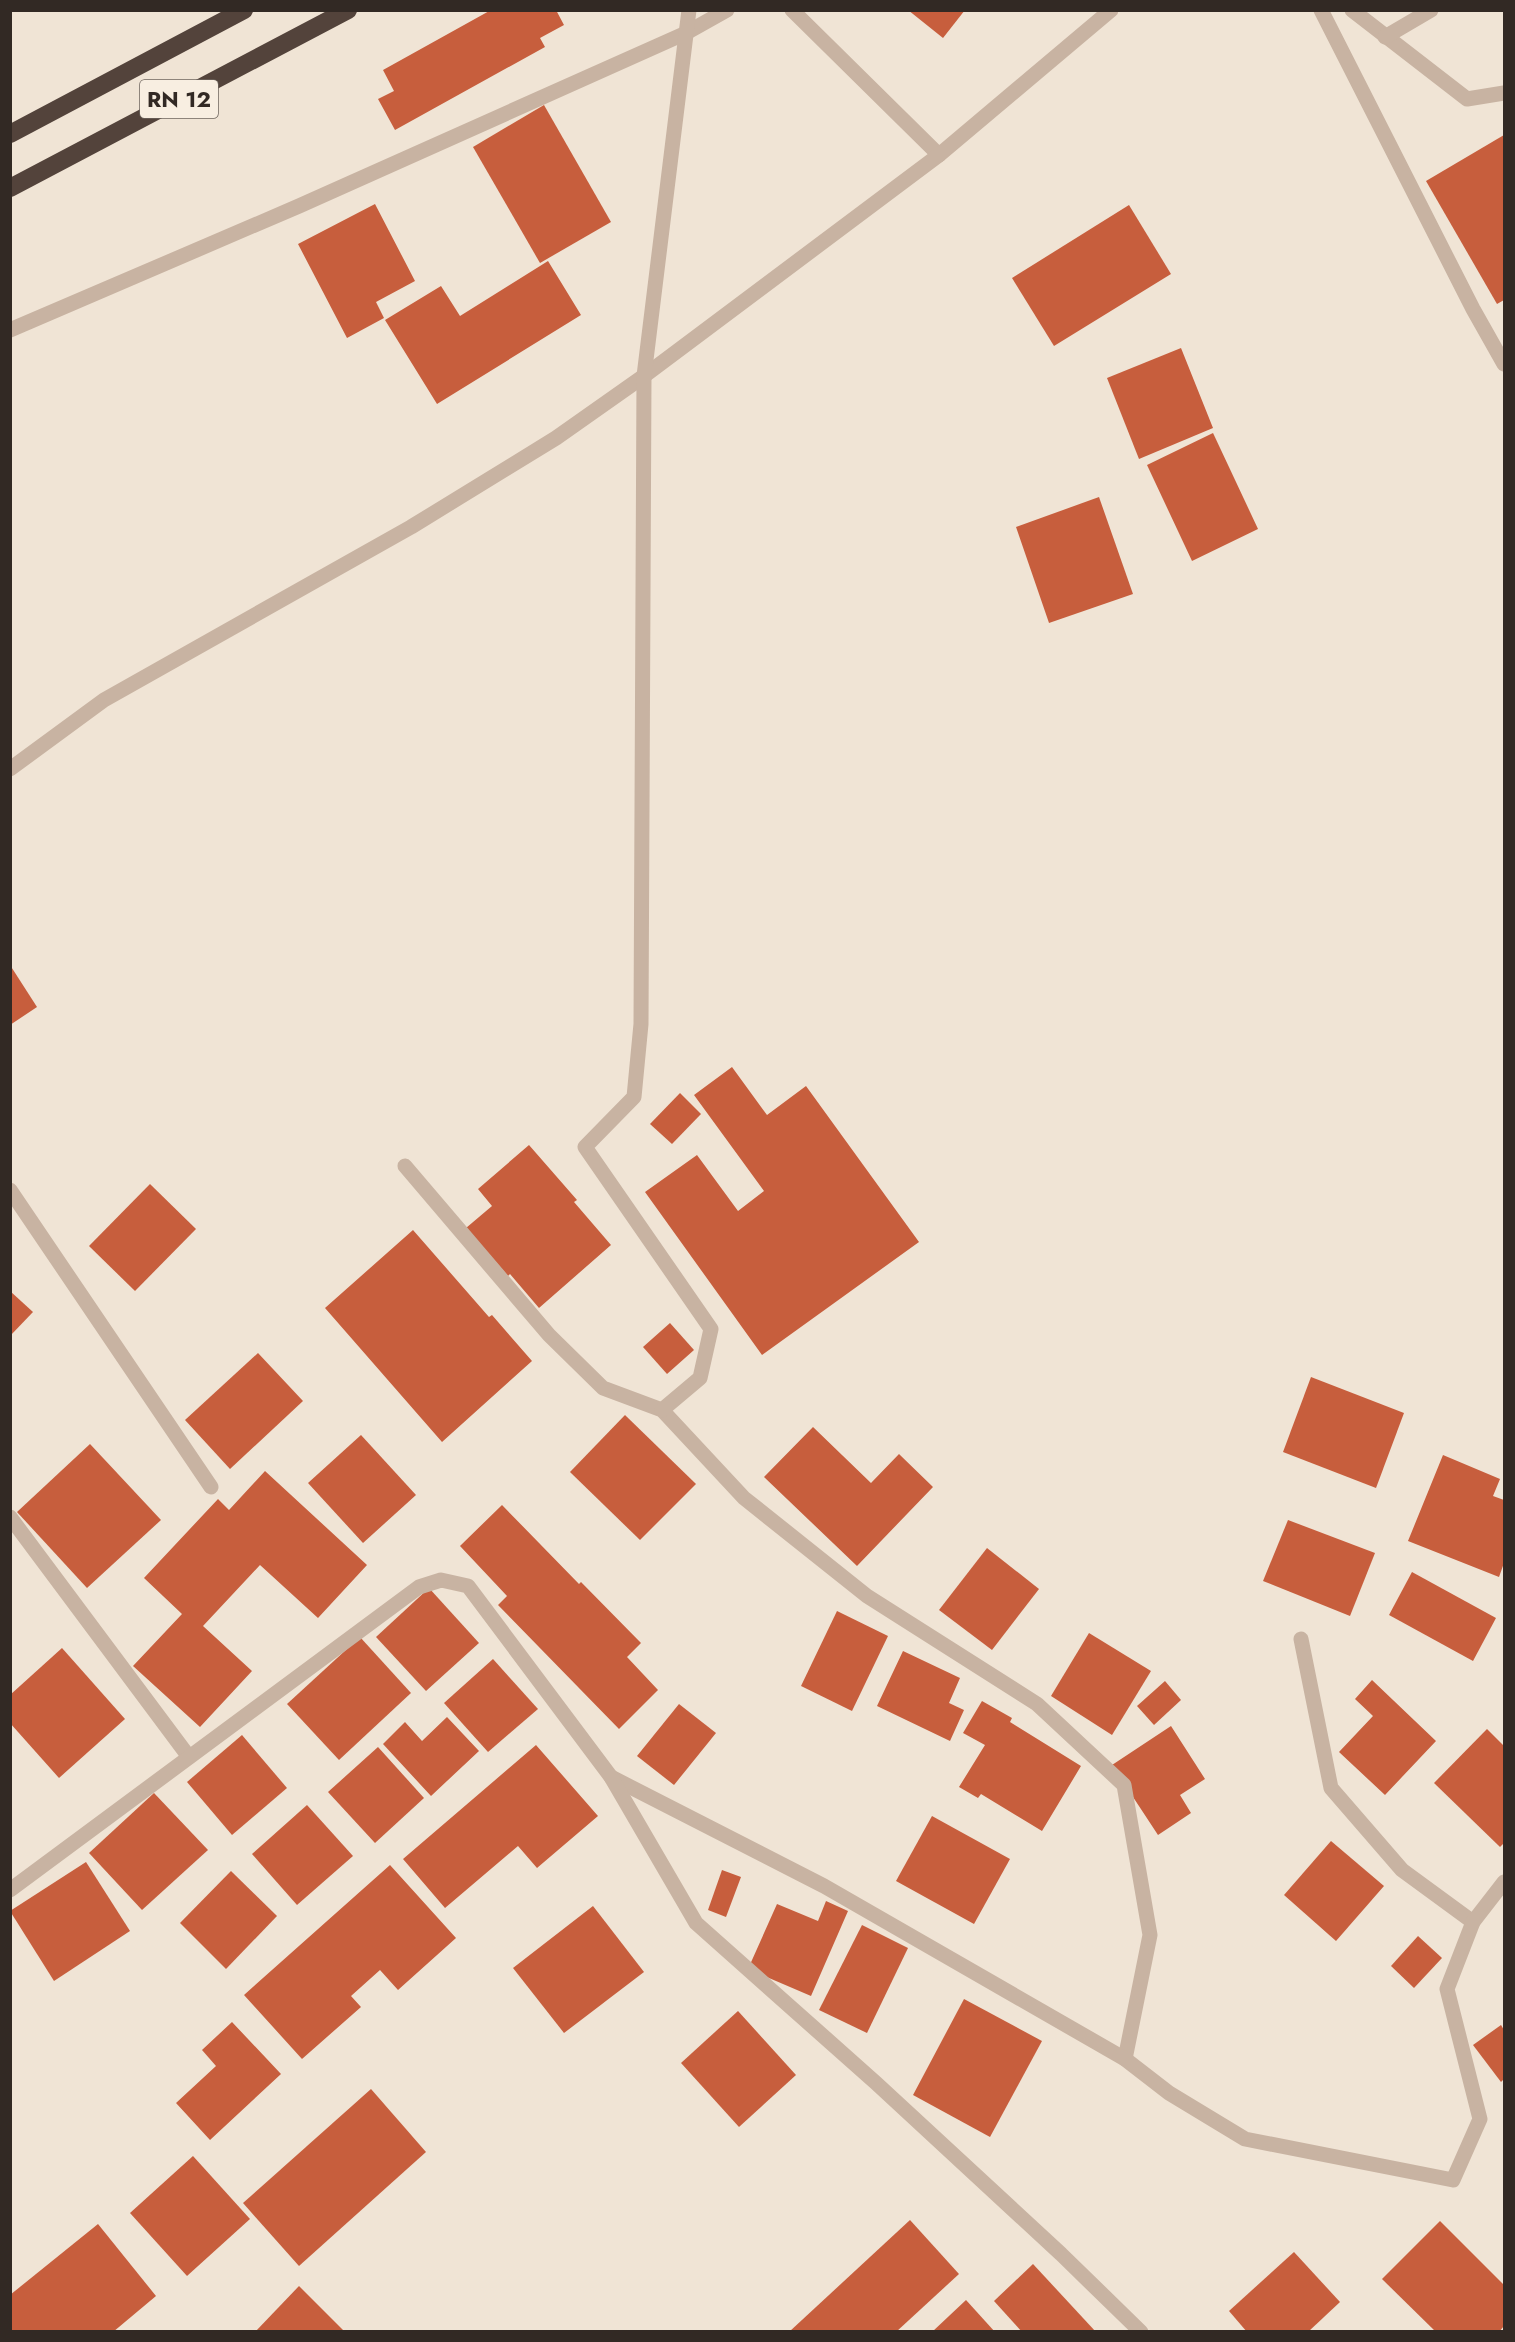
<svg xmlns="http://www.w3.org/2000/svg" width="1515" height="2342" font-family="Jost,sans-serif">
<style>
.building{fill:#c75e3d}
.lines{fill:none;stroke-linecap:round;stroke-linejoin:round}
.minor{stroke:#c8b3a2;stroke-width:15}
.highway{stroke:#53433b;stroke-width:18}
.labels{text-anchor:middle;stroke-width:6;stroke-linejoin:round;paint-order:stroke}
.shield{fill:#f8eee1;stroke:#6d645d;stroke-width:1.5}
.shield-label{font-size:22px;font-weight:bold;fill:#322924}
</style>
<rect width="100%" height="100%" fill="#f0e4d5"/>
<g class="building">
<polygon points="491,10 556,10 564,25 540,38 545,47 395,130 378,99 394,91 383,70"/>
<polygon points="908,10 965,10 943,38"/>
<polygon points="544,105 611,222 540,263 473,147"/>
<polygon points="1504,135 1504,300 1497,304 1426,181"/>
<polygon points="375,204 415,281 376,302 384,318 347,338 298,244"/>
<polygon points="1129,205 1171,274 1054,346 1012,278"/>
<polygon points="548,261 581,315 437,404 385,320 441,286 460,316"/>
<polygon points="1181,348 1213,428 1139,459 1107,378"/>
<polygon points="1213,433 1258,529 1192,561 1147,465"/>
<polygon points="1099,497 1133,594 1049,623 1016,527"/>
<polygon points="10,965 37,1007 10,1025"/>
<polygon points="732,1067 767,1115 806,1086 919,1242 762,1355 645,1192 697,1155 738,1211 764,1191 694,1095"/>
<polygon points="680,1093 701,1114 672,1144 650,1124"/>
<polygon points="529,1145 577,1200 574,1202 611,1245 539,1308 510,1274 508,1276 466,1228 492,1206 478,1189"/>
<polygon points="150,1184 196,1229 135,1291 89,1246"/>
<polygon points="413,1230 489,1317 492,1315 532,1361 442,1442 325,1308"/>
<polygon points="10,1291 33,1312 10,1336"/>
<polygon points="670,1323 694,1350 667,1374 643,1347"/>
<polygon points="258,1353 303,1401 230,1469 185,1420"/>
<polygon points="1311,1377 1404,1413 1376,1488 1283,1452"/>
<polygon points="625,1415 696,1484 640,1540 570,1472"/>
<polygon points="813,1427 871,1483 899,1454 933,1487 857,1566 764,1477"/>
<polygon points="361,1435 416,1495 363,1543 308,1483"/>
<polygon points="90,1444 161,1520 87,1588 17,1512"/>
<polygon points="1443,1455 1500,1479 1493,1496 1504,1500 1504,1563 1499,1577 1408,1541"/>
<polygon points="265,1471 367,1565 318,1618 260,1565 203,1626 252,1671 200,1727 133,1666 182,1614 144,1578 218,1499 229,1510"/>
<polygon points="502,1505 579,1584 581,1582 641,1643 627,1657 658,1690 619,1729 498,1605 507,1596 460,1546"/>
<polygon points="1288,1520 1375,1553 1350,1616 1263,1581"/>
<polygon points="987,1548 1039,1589 992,1650 939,1610"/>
<polygon points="1412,1572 1496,1618 1473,1661 1389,1615"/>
<polygon points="429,1588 479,1643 426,1691 376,1637"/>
<polygon points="837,1611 888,1636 852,1711 801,1686"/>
<polygon points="1089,1633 1151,1671 1112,1735 1051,1696"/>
<polygon points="360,1637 411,1693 339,1760 287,1704"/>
<polygon points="62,1648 125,1719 59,1778 10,1723 10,1695"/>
<polygon points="903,1651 960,1678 949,1703 964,1710 950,1741 877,1706"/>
<polygon points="493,1659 538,1709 488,1752 444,1703"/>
<polygon points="1372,1680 1436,1741 1385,1795 1339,1752 1373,1716 1355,1699"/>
<polygon points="1165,1681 1181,1700 1154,1725 1137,1706"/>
<polygon points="982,1701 1012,1718 1010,1722 1081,1766 1042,1831 981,1794 978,1798 959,1787 985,1745 963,1733"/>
<polygon points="679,1704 716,1733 674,1785 637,1756"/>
<polygon points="447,1717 479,1751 431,1796 383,1744 405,1722 422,1741"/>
<polygon points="1171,1726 1205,1779 1180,1795 1191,1813 1158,1835 1112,1765"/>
<polygon points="1487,1729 1504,1746 1504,1843 1500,1847 1434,1783"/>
<polygon points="242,1735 287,1788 232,1835 187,1782"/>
<polygon points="536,1745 598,1816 537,1868 518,1846 445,1908 403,1859"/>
<polygon points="378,1747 424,1798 375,1843 328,1792"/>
<polygon points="154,1793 208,1850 142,1910 89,1853"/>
<polygon points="307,1805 353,1856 297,1905 252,1854"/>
<polygon points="932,1816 1010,1859 974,1924 896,1881"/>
<polygon points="1331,1841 1384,1886 1336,1941 1284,1895"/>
<polygon points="86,1862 130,1931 54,1981 10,1911"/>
<polygon points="390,1865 456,1938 398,1990 380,1970 351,1996 361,2007 302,2059 244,1995"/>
<polygon points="722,1870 741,1877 726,1917 708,1910"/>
<polygon points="231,1871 277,1916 226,1969 180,1923"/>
<polygon points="826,1901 848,1911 811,1996 748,1969 777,1904 818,1921"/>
<polygon points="593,1906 644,1972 564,2033 513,1968"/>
<polygon points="862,1925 908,1948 867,2033 819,2010"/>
<polygon points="1418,1936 1442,1958 1414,1988 1391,1966"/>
<polygon points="964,1999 1042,2041 990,2137 913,2095"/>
<polygon points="738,2011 796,2075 739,2127 681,2063"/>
<polygon points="232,2022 281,2074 210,2140 176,2103 216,2066 202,2050"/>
<polygon points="1501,2025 1504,2030 1504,2079 1501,2082 1473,2045"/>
<polygon points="371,2089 426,2152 299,2266 243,2203"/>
<polygon points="193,2156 250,2219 187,2276 130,2213"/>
<polygon points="910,2220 959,2274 896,2332 789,2332"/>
<polygon points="1440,2221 1504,2285 1504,2326 1499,2332 1436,2332 1382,2279"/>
<polygon points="98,2224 156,2296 113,2332 10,2332 10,2295"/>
<polygon points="1294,2252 1340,2302 1308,2332 1247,2332 1229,2311"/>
<polygon points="1033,2264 1096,2332 1022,2332 994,2301"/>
<polygon points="299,2286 345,2332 255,2332"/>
<polygon points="966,2300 995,2332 932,2332"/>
</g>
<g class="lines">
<g class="minor">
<polyline points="792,10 939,155"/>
<polyline points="1321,10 1473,309 1504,364"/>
<polyline points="1352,10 1467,99 1504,93"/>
<polyline points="1385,37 1431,10"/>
<polyline points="10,330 299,206 686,33 727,10"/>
<polyline points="10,769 104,700 411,527 556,438 644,376 939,155 1111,10"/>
<polyline points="405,1166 549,1335 603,1388 662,1410 744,1498 867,1596 1037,1704 1124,1785 1150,1935 1125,2059"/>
<polyline points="10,1190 211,1487"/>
<polyline points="662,1410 700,1378 711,1329 585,1147 634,1097 641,1024 644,376 689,10"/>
<polyline points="10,1517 189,1757"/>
<polyline points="1301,1639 1331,1788 1402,1870 1473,1922"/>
<polyline points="611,1777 824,1886 1125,2059 1169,2093 1245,2139 1453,2180 1480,2119 1447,1989 1473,1922 1504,1882"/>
<polyline points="10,1890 419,1587 441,1580 468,1586 611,1777 696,1923 876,2083 1061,2254 1141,2332"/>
</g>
<g class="highway">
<polyline points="10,134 244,10"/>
<polyline points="10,188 348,10"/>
</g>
</g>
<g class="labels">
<rect class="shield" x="140" y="80" width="78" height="38" rx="4.5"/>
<g class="shield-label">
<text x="179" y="107">RN 12</text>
</g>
</g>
<rect width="1515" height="2342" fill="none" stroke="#322924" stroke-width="24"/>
</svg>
